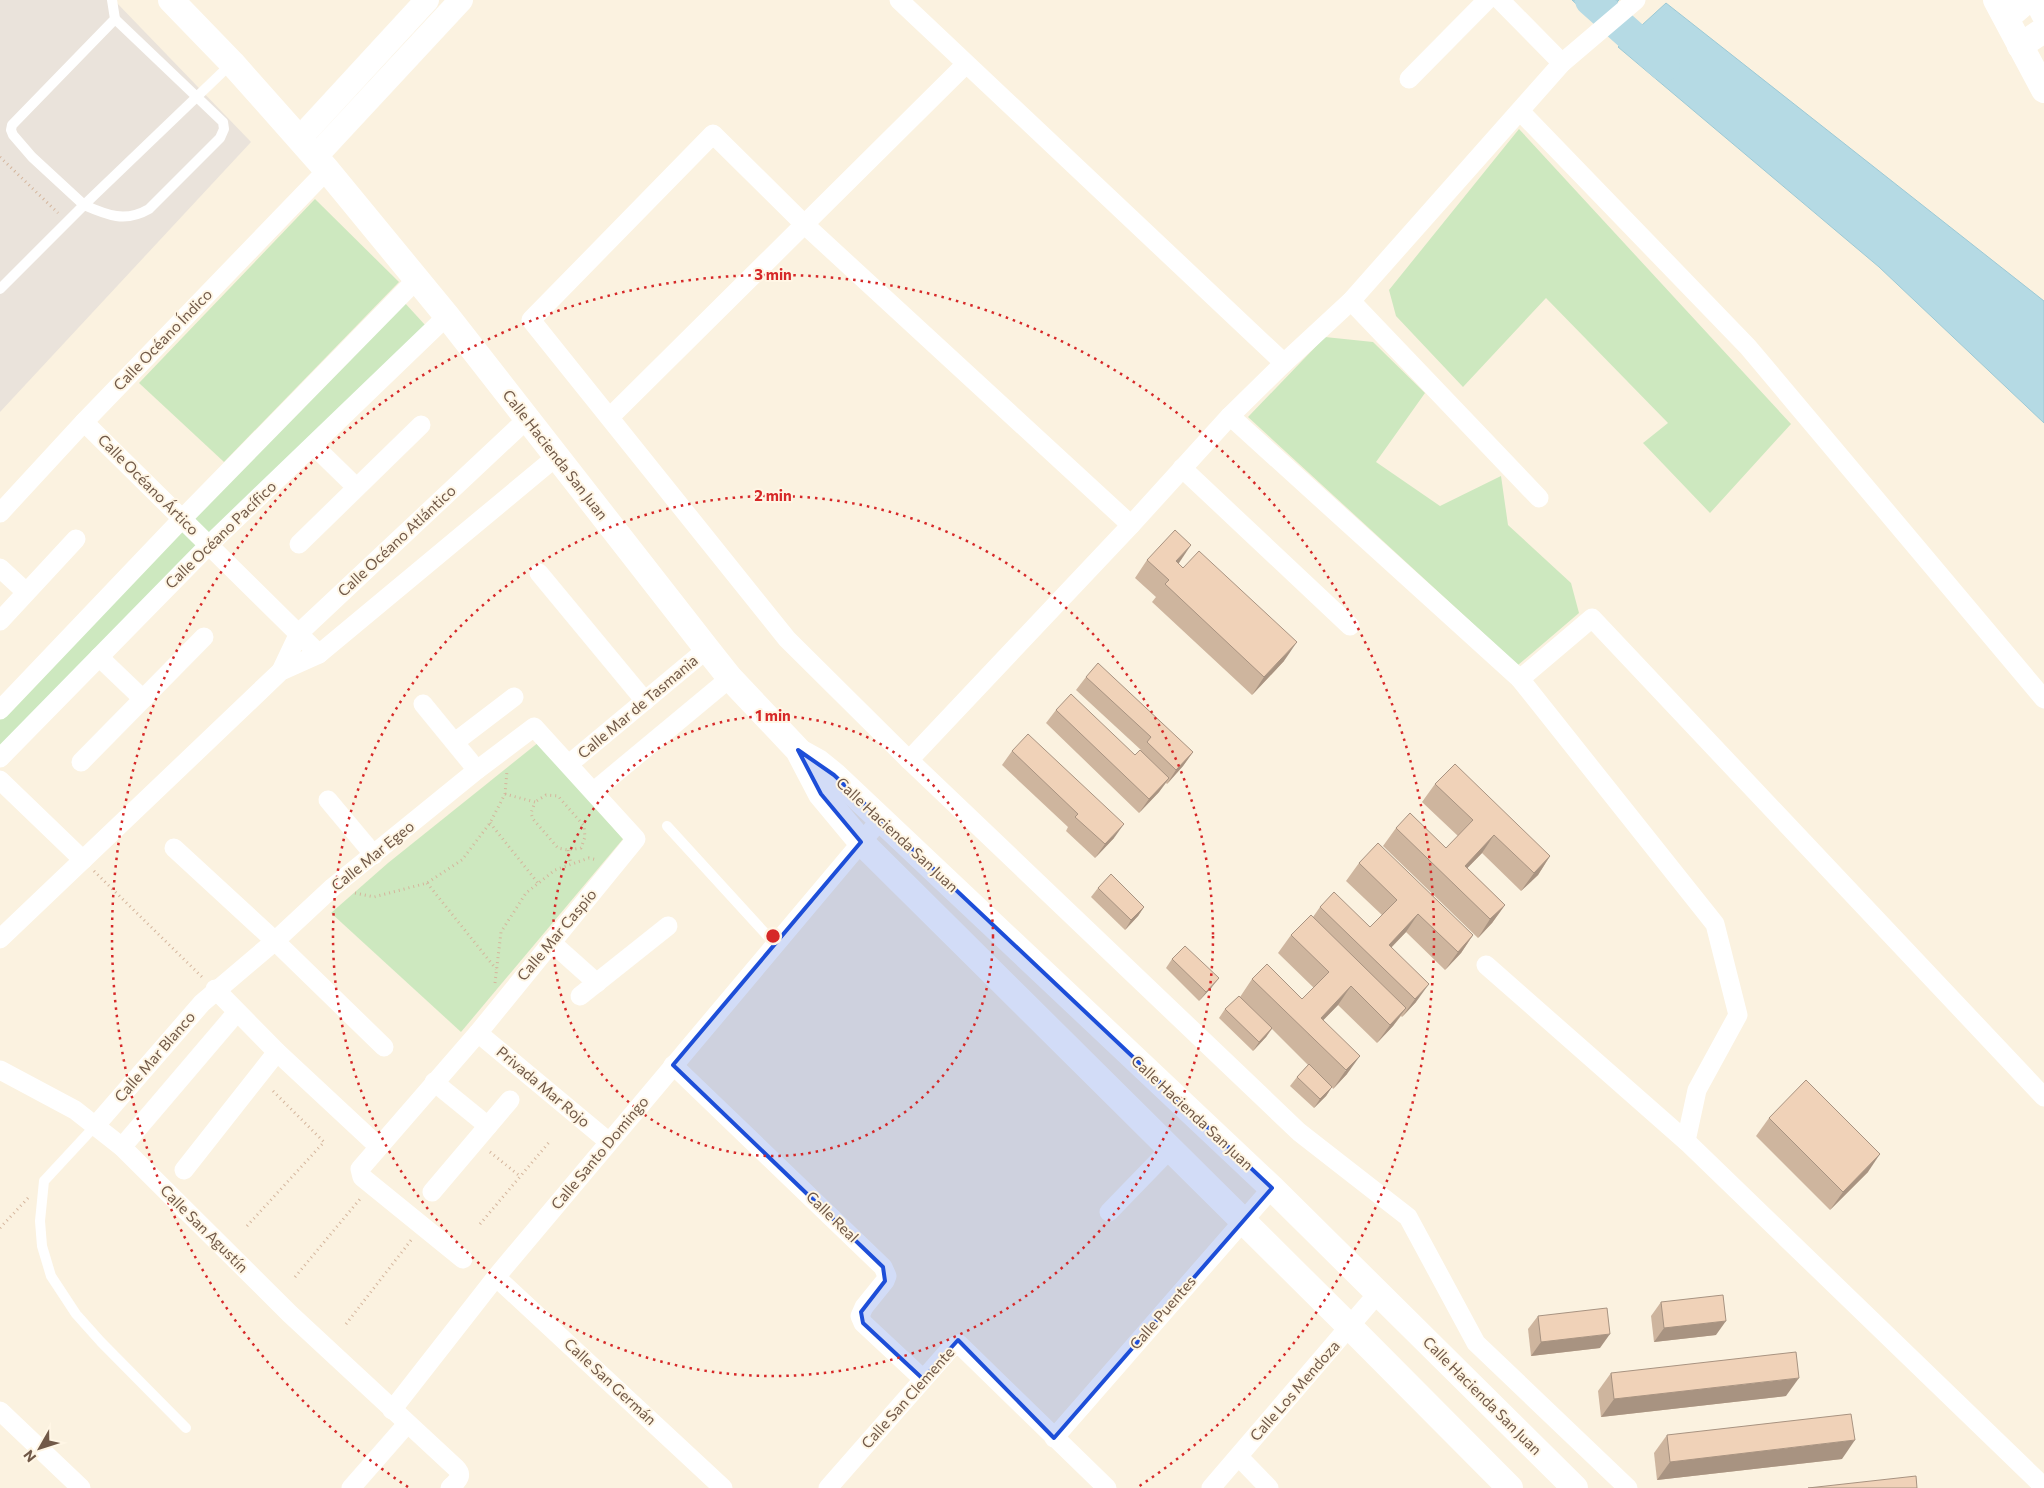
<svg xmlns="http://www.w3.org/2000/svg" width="2044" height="1488" font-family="Commissioner,sans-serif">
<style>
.industrial{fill:#eae3db}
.green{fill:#cde8bf}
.water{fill:#b5dae4;stroke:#9cc9d5}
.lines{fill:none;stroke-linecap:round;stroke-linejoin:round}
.river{stroke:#b5dae4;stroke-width:32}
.path{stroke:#d4b59c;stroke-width:3;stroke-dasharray:1 4;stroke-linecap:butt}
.service{stroke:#fff;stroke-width:10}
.minor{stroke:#fff;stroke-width:19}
.tertiary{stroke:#fff;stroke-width:24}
.secondary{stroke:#fff;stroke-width:26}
.wall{fill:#ceb59e}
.shaded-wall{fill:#a89381}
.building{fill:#f0d2b8;stroke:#a89381}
.marked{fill:#1d4ed8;fill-opacity:0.2;stroke:#1d4ed8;stroke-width:4;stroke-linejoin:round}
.ring{fill:none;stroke:#d62828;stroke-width:2.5;stroke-dasharray:2.5 5}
.labels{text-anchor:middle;stroke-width:4;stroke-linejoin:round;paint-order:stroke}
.street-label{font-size:15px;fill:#715948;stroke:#fff6e5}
.centre{fill:#d62828;stroke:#fff6e5;stroke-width:2.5}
.ring-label{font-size:15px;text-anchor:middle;font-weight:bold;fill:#d62828;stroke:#fff6e5;stroke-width:4;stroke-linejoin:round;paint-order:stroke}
</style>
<rect width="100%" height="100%" fill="#fbf2e0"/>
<polygon class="industrial" points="0,0 114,0 251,142 0,412"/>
<g class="green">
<polygon points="1519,129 1791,424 1710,513 1643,443 1668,423 1546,298 1463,387 1396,316 1389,290"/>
<polygon points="315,199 399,282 224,462 139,383"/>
<polygon points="404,302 426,326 0,751 0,719"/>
<polygon points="1325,337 1373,342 1425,393 1376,462 1440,506 1501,476 1508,525 1571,583 1579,613 1518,665 1248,417"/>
<polygon points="539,742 623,839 461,1032 331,913 388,863"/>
</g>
<g class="water">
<polygon points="1572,0 1619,0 1597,23"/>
<polygon points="1666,3 2044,301 2044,423 1879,267 1618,47"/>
</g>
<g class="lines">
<polyline class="river" points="1591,0 1664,65"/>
<g class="path">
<polyline points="0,157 58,213"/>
<polyline points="505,794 535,802 531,813 533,819 558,848 568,850 581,848 585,837 584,826 558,796 546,795 535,802"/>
<polyline points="490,823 538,883"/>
<polyline points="568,850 571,864"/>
<polyline points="94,871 202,977"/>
<polyline points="427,883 496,969"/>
<polyline points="355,893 374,897 427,883 462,860 490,823 505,794 507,771"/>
<polyline points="495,983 501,932 526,893 555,870 589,858 597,860"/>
<polyline points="490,1152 521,1177"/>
<polyline points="480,1224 551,1140"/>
<polyline points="247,1226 324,1142 271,1089"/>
<polyline points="0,1228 29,1197"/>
<polyline points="295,1277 360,1199"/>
<polyline points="346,1324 412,1239"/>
</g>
<g class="service">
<path d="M115,19L223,122L224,129L220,138L149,209C125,223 107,215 84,205L232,63"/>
<polyline points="0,289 84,205 32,157 13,135 11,130 12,125 115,19 112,0"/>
<polyline points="667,826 775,944"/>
<polyline points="96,1125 44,1181 40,1221 42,1246 51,1276 76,1314 101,1342 186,1428"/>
</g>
<g class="minor">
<polyline points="899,0 1284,363"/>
<polyline points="1500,0 1562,63"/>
<polyline points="1409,79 1487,0"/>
<polyline points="1520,111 1748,347 2044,699"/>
<polyline points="1351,301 1539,498"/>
<polyline points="1230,416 1520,679 1715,924 1738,1015 1697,1090 1686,1141"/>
<polyline points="610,417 966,64"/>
<polyline points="84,422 319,654"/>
<polyline points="314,446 356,487"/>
<polyline points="1182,468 1350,626"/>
<polyline points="0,513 84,422 327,170"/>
<polyline points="1131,525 804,224 713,134 531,320 787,639 909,760 1299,1132 1408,1217 1476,1343 1628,1488"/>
<polyline points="299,544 421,425"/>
<polyline points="0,568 26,592"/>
<polyline points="539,573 645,701"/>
<polyline points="0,621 76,539"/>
<polyline points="99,657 143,699"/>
<polyline points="281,671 299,633 526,420"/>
<polyline points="1520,679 1592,618 2044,1097"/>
<polyline points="423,704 477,770"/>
<polyline points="0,710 182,519 417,279"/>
<polyline points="455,742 514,697"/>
<polyline points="0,758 209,545 447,316"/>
<polyline points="909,760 1131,525 1230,416 1284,363 1351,301 1562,63 1636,0"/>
<polyline points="81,762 204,637"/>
<polyline points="569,764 707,649"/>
<polyline points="0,780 83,860"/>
<polyline points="594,791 730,678"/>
<polyline points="328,800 374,855"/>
<polyline points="174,848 275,941 384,1047"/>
<polyline points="0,939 281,671 319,654 556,457"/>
<polyline points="551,942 597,983"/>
<polyline points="1486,965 1686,1141 2044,1487"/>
<polyline points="215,989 277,1052 379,1147"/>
<polyline points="580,996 668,926"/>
<polyline points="478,1033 609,1142"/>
<polyline points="673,1065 883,1267 887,1276 885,1281 864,1307 860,1316 863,1323 923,1379"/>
<path d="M0,1070L75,1110L122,1147L290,1314L456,1468C464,1476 457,1481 450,1488"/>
<polyline points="434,1082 488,1126"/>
<polyline points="96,1125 202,1003 275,941 333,887 477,770 534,727 636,839 478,1033 360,1169 362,1177 463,1259"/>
<polyline points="122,1147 237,1012"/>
<polyline points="184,1170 277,1052"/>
<polyline points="432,1192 510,1100"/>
<polyline points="1109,1212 1170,1149"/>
<polyline points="496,1277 723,1488"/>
<polyline points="392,1410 496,1277 881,819"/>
<polyline points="0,1411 81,1488"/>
<polyline points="1054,1438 1272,1188"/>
<polyline points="1239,1457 1269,1488"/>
<polyline points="351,1488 407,1424"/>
<polyline points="828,1488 950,1349 959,1344 1107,1488"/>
<polyline points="1211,1488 1378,1293"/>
</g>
<g class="tertiary">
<polyline points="2007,19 2029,0"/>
<polyline points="300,138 427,0"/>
<polyline points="316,156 461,0"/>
</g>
<g class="secondary">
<polyline points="171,0 232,63 327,170 447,316 707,649 730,678 798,750 821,794 861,842 1350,1327 1510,1488"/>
<polyline points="1996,0 2044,90"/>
<polyline points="2037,0 2044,14"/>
<polyline points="2020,46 2044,30"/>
<polyline points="800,752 818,762 834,775 1272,1188 1575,1488"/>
</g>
</g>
<g class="wall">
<polygon points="1147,560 1178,563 1284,661 1252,695 1152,602 1156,597 1135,578"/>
<polygon points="1086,677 1193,752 1183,766 1167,784 1166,783 1159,792 1139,813 1046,723 1056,710 1135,755 1141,750 1076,690"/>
<polygon points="1012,751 1114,838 1095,858 1066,831 1068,827 1002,765"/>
<polygon points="1435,784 1550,856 1538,875 1521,891 1482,853 1467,868 1505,905 1492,923 1478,938 1383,846 1396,828 1446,848 1458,836 1422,802"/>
<polygon points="1359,863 1473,935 1461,953 1445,970 1406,932 1391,948 1416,1002 1402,1017 1401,1016 1393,1026 1377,1043 1338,1005 1323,1020 1347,1074 1333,1089 1332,1087 1326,1096 1314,1108 1290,1086 1297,1077 1308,1065 1272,1029 1266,1037 1253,1051 1219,1018 1225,1009 1240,997 1252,979 1302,999 1314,988 1278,953 1291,935 1313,917 1320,907 1370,927 1382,915 1346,881"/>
<polygon points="1098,888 1144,907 1138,916 1125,930 1091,897"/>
<polygon points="1172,959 1212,987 1199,1001 1166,968"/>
<polygon points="1769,1118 1868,1172 1830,1210 1756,1136"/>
<polygon points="1661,1302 1716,1335 1654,1342 1651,1316"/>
<polygon points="1538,1316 1600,1348 1531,1356 1528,1329"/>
<polygon points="1611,1373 1786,1396 1601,1417 1598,1391"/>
<polygon points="1667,1435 1842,1459 1657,1480 1654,1453"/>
</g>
<g class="shaded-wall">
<polygon points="1191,545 1179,563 1166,577 1176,561"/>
<polygon points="1297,642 1284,661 1252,695 1264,677"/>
<polygon points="1193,752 1183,766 1167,784 1176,770"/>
<polygon points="1169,778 1159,792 1139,813 1149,799"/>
<polygon points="1124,824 1114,838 1095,858 1105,844"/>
<polygon points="1494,835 1482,853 1452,884 1465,866"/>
<polygon points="1550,856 1538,875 1521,891 1534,873"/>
<polygon points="1505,905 1492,923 1478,938 1490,919"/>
<polygon points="1144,907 1138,916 1125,930 1131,920"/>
<polygon points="1418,914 1406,932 1376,963 1389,945"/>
<polygon points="1473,935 1461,953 1445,970 1458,952"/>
<polygon points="1219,978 1212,987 1199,1001 1206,992"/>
<polygon points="1429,984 1416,1002 1402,1017 1415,999"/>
<polygon points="1351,986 1338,1005 1308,1036 1321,1018"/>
<polygon points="1406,1008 1393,1026 1377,1043 1390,1025"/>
<polygon points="1272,1028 1266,1037 1253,1051 1259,1042"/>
<polygon points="1360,1056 1347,1074 1333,1089 1346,1070"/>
<polygon points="1332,1087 1326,1096 1314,1108 1320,1099"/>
<polygon points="1880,1154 1868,1172 1830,1210 1843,1192"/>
<polygon points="1726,1321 1716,1335 1654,1342 1664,1328"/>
<polygon points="1610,1334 1600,1348 1531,1356 1541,1342"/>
<polygon points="1799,1378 1786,1396 1601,1417 1614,1399"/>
<polygon points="1855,1440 1842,1459 1657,1480 1670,1462"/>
</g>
<g class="building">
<polygon points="1175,530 1191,545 1176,561 1183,568 1199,551 1297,642 1264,677 1165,584 1169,580 1147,560"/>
<polygon points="1098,663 1193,752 1176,770 1147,742 1151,737 1086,677"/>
<polygon points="1071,694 1135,755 1140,750 1169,778 1149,799 1056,710"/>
<polygon points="1028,734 1124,824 1105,844 1075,817 1078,814 1012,751"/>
<polygon points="1455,764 1550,856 1534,873 1494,835 1465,866 1505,905 1490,919 1396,828 1410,813 1446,848 1473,820 1435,784"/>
<polygon points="1378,843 1473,935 1458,952 1418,914 1389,945 1429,984 1415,999 1320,907 1334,892 1370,927 1397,900 1359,863"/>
<polygon points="1111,874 1144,907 1131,920 1098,888"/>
<polygon points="1311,915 1406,1008 1390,1025 1351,986 1321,1018 1360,1056 1346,1070 1252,979 1267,964 1302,999 1329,972 1291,935"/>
<polygon points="1185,946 1219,978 1206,992 1172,959"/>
<polygon points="1239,996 1272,1028 1259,1042 1225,1009"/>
<polygon points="1309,1064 1332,1087 1320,1099 1297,1077"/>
<polygon points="1806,1080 1880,1154 1843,1192 1769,1118"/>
<polygon points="1723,1295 1726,1321 1664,1328 1661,1302"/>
<polygon points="1607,1308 1610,1334 1541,1342 1538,1316"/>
<polygon points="1796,1352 1799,1378 1614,1399 1611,1373"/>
<polygon points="1851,1414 1855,1440 1670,1462 1667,1435"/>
<polygon points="1916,1476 1917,1488 1808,1488"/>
</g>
<path class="marked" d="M798,750L834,775L1272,1188L1054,1438L958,1340L923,1379L863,1323L861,1312L885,1281L883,1267L673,1065L861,842L821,794Z"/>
<g class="ring">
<circle cx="773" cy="936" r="220"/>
<circle cx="773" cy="936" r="440"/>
<path d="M408 1487A661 661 0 1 1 1138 1487"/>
</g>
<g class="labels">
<g class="street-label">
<text transform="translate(163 340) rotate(-46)" y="5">Calle Océano Índico</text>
<text transform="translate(555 455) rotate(52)" y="5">Calle Hacienda San Juan</text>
<text transform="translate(148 485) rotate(45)" y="5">Calle Océano Ártico</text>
<text transform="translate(221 535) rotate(-44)" y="5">Calle Océano Pacífico</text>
<text transform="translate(397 541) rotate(-43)" y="5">Calle Océano Atlántico</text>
<text transform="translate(638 707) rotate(-40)" y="5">Calle Mar de Tasmania</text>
<text transform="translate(897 835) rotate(43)" y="5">Calle Hacienda San Juan</text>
<text transform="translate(373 856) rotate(-39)" y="5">Calle Mar Egeo</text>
<text transform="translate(557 935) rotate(-50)" y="5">Calle Mar Caspio</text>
<text transform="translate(155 1057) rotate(-49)" y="5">Calle Mar Blanco</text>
<text transform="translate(543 1087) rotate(40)" y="5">Privada Mar Rojo</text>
<text transform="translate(1192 1113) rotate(43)" y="5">Calle Hacienda San Juan</text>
<text transform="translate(600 1153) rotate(-50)" y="5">Calle Santo Domingo</text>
<text transform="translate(832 1217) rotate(44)" y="5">Calle Real</text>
<text transform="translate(204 1229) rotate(45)" y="5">Calle San Agustín</text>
<text transform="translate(1163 1313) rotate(-49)" y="5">Calle Puentes</text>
<text transform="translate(610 1382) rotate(43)" y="5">Calle San Germán</text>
<text transform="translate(1295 1391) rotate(-49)" y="5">Calle Los Mendoza</text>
<text transform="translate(1482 1396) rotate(45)" y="5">Calle Hacienda San Juan</text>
<text transform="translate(908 1398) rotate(-48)" y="5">Calle San Clemente</text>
</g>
</g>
<circle cx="773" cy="936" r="8" class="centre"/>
<g class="ring-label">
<text x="773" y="280">3 min</text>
<text x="773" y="501">2 min</text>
<text x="773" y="721">1 min</text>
</g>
<g transform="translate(40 1448) rotate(231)" stroke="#fff6e5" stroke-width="4" paint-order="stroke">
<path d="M0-4L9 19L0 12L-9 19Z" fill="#715948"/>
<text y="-8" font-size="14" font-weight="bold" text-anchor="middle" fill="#715948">N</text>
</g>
</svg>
